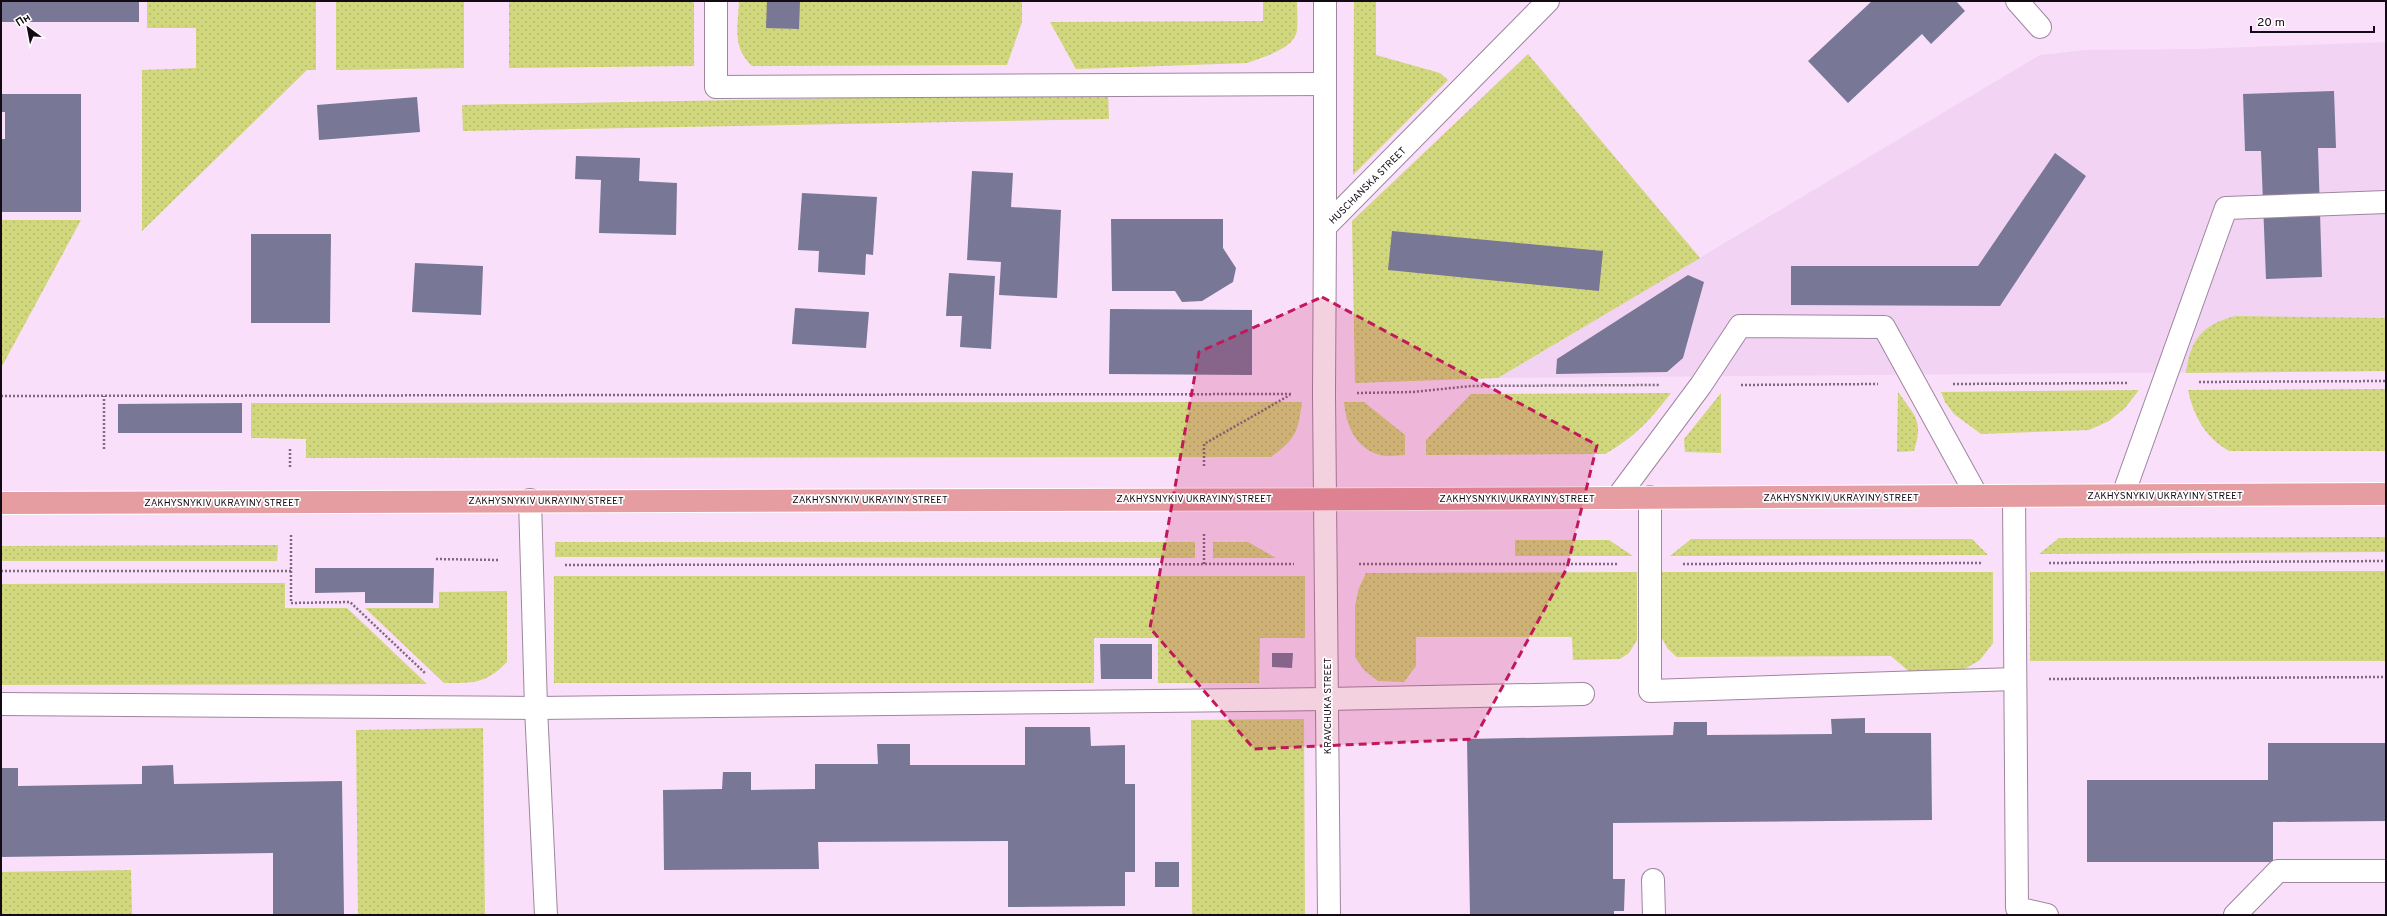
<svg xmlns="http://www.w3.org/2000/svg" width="2387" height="916" font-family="Overpass,sans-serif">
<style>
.built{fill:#f3d3f4}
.grass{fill:url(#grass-dots)}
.building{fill:#787795}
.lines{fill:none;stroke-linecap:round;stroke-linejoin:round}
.minor-casing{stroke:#9e869f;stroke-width:24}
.major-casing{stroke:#fff;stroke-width:24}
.path{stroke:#7c6b7c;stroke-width:2.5;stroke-dasharray:2 2;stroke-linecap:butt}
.minor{stroke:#fff;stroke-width:22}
.major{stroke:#e59da1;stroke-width:22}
.marked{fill:#c2185b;fill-opacity:0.2;stroke:#c2185b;stroke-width:3;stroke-dasharray:8 5;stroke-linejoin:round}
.labels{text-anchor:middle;stroke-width:3.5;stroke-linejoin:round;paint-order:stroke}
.street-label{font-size:10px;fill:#130a13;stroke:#fff}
</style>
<defs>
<pattern id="grass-dots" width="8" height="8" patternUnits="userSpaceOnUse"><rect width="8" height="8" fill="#d1d77c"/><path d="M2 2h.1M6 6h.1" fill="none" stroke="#b3b76a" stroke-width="1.8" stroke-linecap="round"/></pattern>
</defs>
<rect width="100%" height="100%" fill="#f9dff9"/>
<polygon class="built" points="2386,42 2386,371 1498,378 2040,55 2084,50 2196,49"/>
<g class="grass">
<polygon points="147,1 316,1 316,70 307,70 142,231 142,70 196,68 196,28 147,28"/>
<polygon points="336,1 464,1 464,68 336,70"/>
<polygon points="509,1 694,1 694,66 509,68"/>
<path d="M739,1H1022V22L1007,65L752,66C732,48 738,27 739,1Z"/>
<path d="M1263,1H1297C1297,10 1298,20 1297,30C1295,49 1262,57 1247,63L1076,69L1050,22L1263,21Z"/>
<polygon points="1354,1 1376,1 1376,55 1440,73 1448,80 1353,175"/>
<polygon points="1528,54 1700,258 1498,378 1355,383 1352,221"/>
<polygon points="1108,93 1109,119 463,131 462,105"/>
<polygon points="1,220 81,220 1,368"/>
<path d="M2236,316L2386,318V371L2186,373C2190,339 2203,324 2236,316Z"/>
<path d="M2386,389V451H2229C2205,437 2194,417 2188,390Z"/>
<polygon points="2139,390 2125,408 2109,421 2089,430 1981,434 1954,414 1945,402 1941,392"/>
<path d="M1898,392C1915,416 1924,421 1914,451L1897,452Z"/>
<path d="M1671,393C1650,420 1635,437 1605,454L1426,455V440L1471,394Z"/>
<polygon points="1721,393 1721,453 1685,452 1684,439"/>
<path d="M1302,402C1298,432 1296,439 1271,457L306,458V439L251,438V403Z"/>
<path d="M1344,402H1364L1405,435V455C1398,455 1387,457 1380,455C1355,448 1346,425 1344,402Z"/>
<polygon points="2386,537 2386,552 2039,554 2059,538"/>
<polygon points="1691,539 1972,539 1988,555 1670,556"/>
<polygon points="1515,540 1609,540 1633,556 1515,556"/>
<polygon points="555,542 1195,542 1195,558 555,557"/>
<polygon points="1213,542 1248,542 1276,558 1213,558"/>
<polygon points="278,545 277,561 1,561 1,546"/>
<polygon points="2386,571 2386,661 2030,661 2030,572"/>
<polygon points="1637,572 1637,640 1629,653 1620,659 1573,660 1572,637 1416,637 1416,666 1404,682 1378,681 1364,670 1355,657 1355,605 1359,588 1366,573"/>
<polygon points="1660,572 1993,572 1993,643 1980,660 1956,674 1912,674 1891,656 1677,657 1668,649 1660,635"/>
<polygon points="554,576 1305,576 1305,638 1260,638 1259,683 1158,683 1158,638 1094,638 1094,683 554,683"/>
<polygon points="285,583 285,608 347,608 427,684 1,685 1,584"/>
<path d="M507,591V662C486,684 473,683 444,683L365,608H439V592Z"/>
<polygon points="1304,719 1305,915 1192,915 1191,720"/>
<polygon points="483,728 485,915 358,915 356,730"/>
<polygon points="131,870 132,915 1,915 1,872"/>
</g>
<g class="building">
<rect x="1" y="1" width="138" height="21"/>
<polygon points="767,1 800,1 799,29 766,28"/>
<polygon points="1872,1 1956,1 1965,11 1931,44 1922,34 1848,103 1808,61"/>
<polygon points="2334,91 2336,148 2318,148 2322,277 2266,279 2261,151 2245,151 2243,94"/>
<polygon points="1,94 81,94 81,212 1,212 1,139 5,139 5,112 1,112"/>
<polygon points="417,97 420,132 319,140 317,105"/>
<polygon points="2055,153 2086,176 2000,306 1791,305 1791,266 1978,266"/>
<polygon points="576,156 640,158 639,181 677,183 676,235 599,233 601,180 575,179"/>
<polygon points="972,171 1013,173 1011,207 1061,210 1057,298 999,295 1001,262 967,260"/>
<polygon points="802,193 877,197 873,255 866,254 865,275 818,272 819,251 798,250"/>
<polygon points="1111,219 1223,219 1223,248 1236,268 1233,282 1202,301 1182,302 1175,291 1112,291"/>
<polygon points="1392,231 1603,251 1599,291 1388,270"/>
<polygon points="251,234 331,234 330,323 251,323"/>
<polygon points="415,263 483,266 481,315 412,312"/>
<polygon points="949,273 995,276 991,349 960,347 962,316 946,316"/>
<polygon points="1688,275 1704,282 1683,358 1667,372 1556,374 1557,359"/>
<polygon points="795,308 869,312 866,348 792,344"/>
<polygon points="1110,309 1252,310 1252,375 1109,374"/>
<polygon points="242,403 242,433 118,433 118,404"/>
<polygon points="315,568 434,568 433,603 365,603 365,592 315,593"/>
<polygon points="1100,644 1152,644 1152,679 1101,679"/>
<polygon points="1272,653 1293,653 1292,668 1272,667"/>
<polygon points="1865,718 1865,733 1931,733 1932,820 1613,823 1613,879 1625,879 1624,911 1614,911 1614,915 1470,915 1467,739 1673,735 1674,722 1707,722 1707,735 1832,734 1831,719"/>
<polygon points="1025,727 1090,727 1091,746 1125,745 1125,784 1135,784 1135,872 1125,872 1125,906 1008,907 1008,841 818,842 819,869 664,870 663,790 722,789 723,772 751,772 751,790 815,789 815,764 878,764 877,744 910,744 910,765 1025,765"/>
<polygon points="2268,743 2386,743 2386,821 2273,822 2273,862 2087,862 2087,780 2268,780"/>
<polygon points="173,765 174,784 342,781 344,915 273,915 273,853 1,857 1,768 18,768 18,786 142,784 142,766"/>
<rect x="1155" y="862" width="24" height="25"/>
</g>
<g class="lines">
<g class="minor-casing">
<g id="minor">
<polyline points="716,1 716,87 1325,84"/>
<polyline points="1325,1 1325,227"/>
<polyline points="2017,1 2040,27"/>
<polyline points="2123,495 2226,208 2386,202"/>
<polyline points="2014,496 2017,908 2047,915"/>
<polyline points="1650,497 1650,691 2015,679"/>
<polyline points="1617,498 1701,385 1740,326 1884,327 1977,496"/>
<polyline points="530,500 536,708 546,915"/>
<polyline points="1,704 536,708 1327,699 1583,694"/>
<polyline points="1653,880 1654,915"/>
<polyline points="1329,915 1324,394 1325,227 1548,1"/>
<polyline points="2235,915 2278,871 2386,871"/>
</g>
</g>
<g class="major-casing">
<polyline id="major" points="1,503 1413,499 2386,494"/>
</g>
<g class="path">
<polyline points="2199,382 2386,381"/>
<polyline points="1953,384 2128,383"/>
<polyline points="1741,385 1878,384"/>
<polyline points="1357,393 1413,392 1471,386 1660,385"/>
<polyline points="1,396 1292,394"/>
<polyline points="104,449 104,396"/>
<polyline points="290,449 290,468"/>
<polyline points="1204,466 1204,444 1290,395"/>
<polyline points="291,535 291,603 350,602 425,673"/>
<polyline points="436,559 499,560"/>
<polyline points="2049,563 2386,561"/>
<polyline points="1204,564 1204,533"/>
<polyline points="1359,564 1618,564"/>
<polyline points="1683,564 1982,563"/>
<polyline points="565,565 1294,564"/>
<polyline points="1,571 291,571"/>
<polyline points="2049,679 2386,677"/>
</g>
<use href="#minor" class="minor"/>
<use href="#major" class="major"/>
</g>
<path class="marked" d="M1322,297L1597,445L1567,568L1474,739L1254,749L1150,628L1199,352Z"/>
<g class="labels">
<g class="street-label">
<text transform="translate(1367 185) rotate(-45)" y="4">HUSCHANSKA STREET</text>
<text x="2165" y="499">ZAKHYSNYKIV UKRAYINY STREET</text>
<text x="1841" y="501">ZAKHYSNYKIV UKRAYINY STREET</text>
<text x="1194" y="502">ZAKHYSNYKIV UKRAYINY STREET</text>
<text x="1517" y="502">ZAKHYSNYKIV UKRAYINY STREET</text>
<text x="870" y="503">ZAKHYSNYKIV UKRAYINY STREET</text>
<text x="546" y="504">ZAKHYSNYKIV UKRAYINY STREET</text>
<text x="222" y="506">ZAKHYSNYKIV UKRAYINY STREET</text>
<text transform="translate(1327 706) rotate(-90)" y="4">KRAVCHUKA STREET</text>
</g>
</g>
<rect width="2387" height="916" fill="none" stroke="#130a13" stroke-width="4"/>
<g transform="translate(28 28) rotate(328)" stroke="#ffffff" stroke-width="3" paint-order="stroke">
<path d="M0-3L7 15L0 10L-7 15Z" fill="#130a13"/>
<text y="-6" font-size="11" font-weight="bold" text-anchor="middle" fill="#130a13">Пн</text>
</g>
<path d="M2251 26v6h123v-6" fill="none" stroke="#130a13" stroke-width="2"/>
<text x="2257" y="26" font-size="12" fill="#130a13" stroke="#ffffff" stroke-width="3" paint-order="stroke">20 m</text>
</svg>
